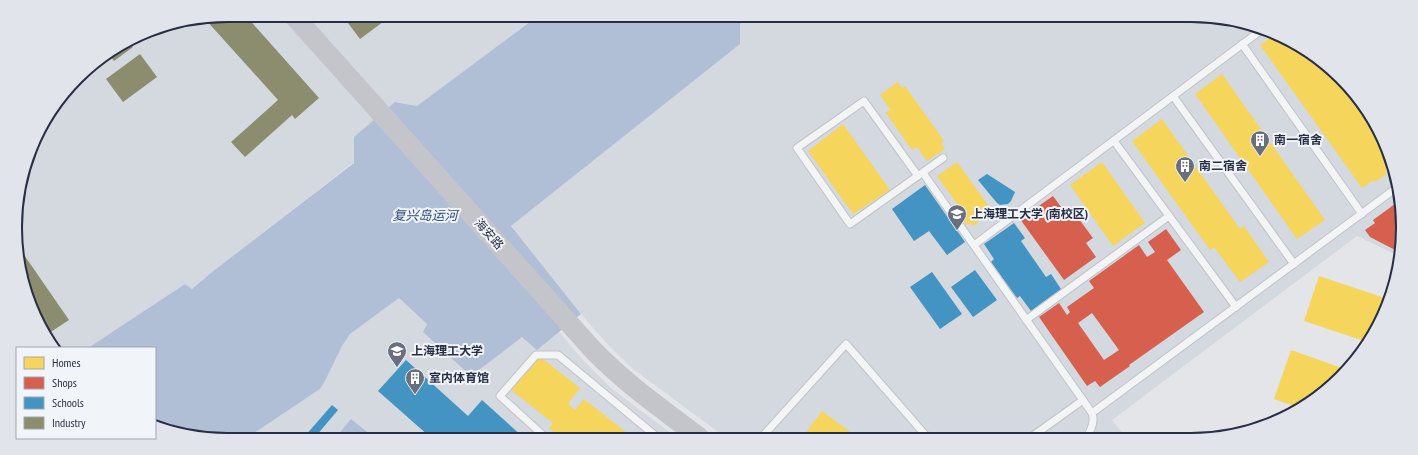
<svg xmlns="http://www.w3.org/2000/svg" width="1418" height="455" font-family="'PT Sans Narrow','Noto Sans SC',sans-serif">
<style>
.built{fill:#d4d8df}
.water{fill:#b0bed6}
.homes{fill:#f6d55c}
.shops{fill:#d6604d;fill-rule:evenodd}
.schools{fill:#4393c3}
.industry{fill:#8c8c6e}
.lines{fill:none;stroke-linecap:round;stroke-linejoin:round}
.lane-casing{stroke:#c2c3c7;stroke-width:9}
.lane{stroke:#f3f4f6;stroke-width:7}
.secondary{stroke:#c4c5ca;stroke-width:20}
.labels{text-anchor:middle;stroke-width:4;stroke-linejoin:round;paint-order:stroke}
.poi-label{font-size:12px;font-weight:bold;fill:#282f45;stroke:#f1f4f8;text-anchor:start}
.street-label{font-size:12px;fill:#282f45;stroke:#f1f4f8}
.water-label{font-size:13px;font-style:italic;fill:#2f497c;stroke:#f1f4f8}
.rim{fill:none;stroke:#282f45;stroke-width:2}
</style>
<rect width="100%" height="100%" fill="#e4e5e9"/>
<g class="built">
<polygon points="228,15 538,16 417,106 398,102 354,137 354,162 212,272 192,289 185,284 88,348 53,348 51,346 22,282 17,200 37,133 87,68 146,31"/>
<polygon points="749,17 1232,19 1309,51 1367,110 1399,186 1399,256 1357,236 1112,420 1126,438 725,437 633,369 611,348 586,320 511,226 740,44 740,24"/>
<polygon points="399,298 427,324 522,337 537,349 559,332 584,361 611,388 676,437 250,436 320,389 326,379 342,346 350,334"/>
</g>
<g class="water">
<polygon points="538,16 749,17 740,24 740,44 511,226 581,314 537,350 522,337 471,376 423,332 427,324 399,298 350,334 342,346 326,379 320,389 250,436 186,436 155,423 155,348 88,348 185,284 192,289 212,272 354,163 354,137 395,102 417,106"/>
<polygon points="351,419 372,436 337,436"/>
</g>
<g class="homes">
<polygon points="1273,36 1309,51 1337,79 1379,139 1391,167 1385,172 1387,174 1375,182 1374,180 1362,188 1260,45"/>
<polygon points="1222,74 1325,220 1297,239 1195,94"/>
<polygon points="898,82 902,88 905,86 944,141 941,143 945,149 927,161 917,147 912,150 886,113 890,109 880,95"/>
<polygon points="1162,119 1240,229 1244,226 1269,262 1240,282 1214,247 1210,250 1132,141"/>
<polygon points="843,124 890,190 853,214 808,151"/>
<polygon points="957,162 988,205 984,207 989,214 973,226 971,223 967,225 961,217 965,215 937,176"/>
<polygon points="1102,162 1145,223 1113,246 1070,185"/>
<polygon points="1319,276 1388,299 1375,334 1367,342 1304,321"/>
<polygon points="1291,350 1345,369 1331,387 1300,408 1274,399"/>
<polygon points="539,356 580,388 568,404 575,410 584,399 632,437 559,437 549,428 553,423 511,390"/>
<polygon points="822,411 857,437 808,437 804,435"/>
</g>
<g class="shops">
<polygon points="1053,196 1067,215 1073,211 1093,238 1086,243 1096,257 1064,280 1020,219"/>
<polygon points="1399,201 1399,252 1370,237 1365,230 1375,223 1373,220"/>
<path d="M1166,229L1181,250L1167,260L1204,312L1129,365L1130,366L1100,387L1095,381L1087,386L1039,317L1059,303L1067,315L1070,312L1067,307L1094,288L1089,281L1139,245L1147,257L1155,252L1148,242ZM1092,313L1119,350L1104,360L1078,323Z"/>
</g>
<g class="schools">
<polygon points="987,174 1015,192 1011,201 1008,204 1000,205 997,203 978,180"/>
<polygon points="925,185 965,242 947,255 929,231 914,241 892,209"/>
<polygon points="1014,223 1025,238 1021,241 1046,277 1051,274 1061,289 1031,311 1020,296 1017,298 991,262 994,259 984,244"/>
<polygon points="975,270 997,300 973,317 951,287"/>
<polygon points="932,272 962,314 940,329 910,287"/>
<polygon points="406,360 468,416 482,400 523,437 429,436 378,391"/>
<polygon points="332,405 338,410 316,436 305,436"/>
</g>
<g class="industry">
<polygon points="228,15 245,15 319,98 295,119 292,115 245,157 231,142 278,100 205,19"/>
<polygon points="342,15 391,16 360,39"/>
<polygon points="129,42 133,47 114,61 109,54"/>
<polygon points="140,54 157,77 123,102 106,79"/>
<polygon points="20,249 69,320 46,335 22,282"/>
</g>
<g class="lines">
<g class="lane-casing">
<g id="lane">
<polyline points="1242,44 1362,214"/>
<polyline points="1173,96 1294,264"/>
<polyline points="1114,141 1236,307"/>
<path d="M923,173L1092,413C1095,422 1091,429 1087,438"/>
<polyline points="918,176 864,101 797,148 850,224 943,158"/>
<polyline points="974,245 1260,31"/>
<polyline points="1026,320 1169,216"/>
<polyline points="1092,413 1399,186"/>
<polyline points="545,437 500,396 536,355 558,355 657,437"/>
<polyline points="762,437 846,344 928,438"/>
<polyline points="1030,438 1083,400"/>
</g>
</g>
<use href="#lane" class="lane"/>
<path class="secondary" d="M293,15L593,350C625,383 662,409 699,437"/>
</g>
<defs>
<g id="building-pin" transform="scale(1)"><path d="M0 17L-7.5 6A9.5 9.5 0 1 1 7.5 6Z" fill="#6a6f7e" stroke="#f1f4f8"/><path d="M-4-6H4V6H1V3H-1V6H-4ZM-2.5-4.3h1.7v1.8h-1.7ZM.8-4.3h1.7v1.8H.8ZM-2.5-1h1.7V.8h-1.7ZM.8-1h1.7V.8H.8Z" fill="#fff"/></g>
<g id="university-pin" transform="scale(1)"><path d="M0 17L-7.5 6A9.5 9.5 0 1 1 7.5 6Z" fill="#6a6f7e" stroke="#f1f4f8"/><path d="M0-5L7-2L0 1L-7-2ZM-4 1L0 2.5L4 1V4Q0 6-4 4Z" fill="#fff"/></g>
</defs>
<g fill-rule="evenodd">
<use href="#building-pin" x="1260" y="140"/>
<use href="#building-pin" x="1185" y="166"/>
<use href="#university-pin" x="957" y="214"/>
<use href="#university-pin" x="397" y="351"/>
<use href="#building-pin" x="415" y="378"/>
</g>
<g class="labels">
<g class="poi-label">
<text x="1274" y="144">南一宿舍</text>
<text x="1199" y="170">南二宿舍</text>
<text x="971" y="218">上海理工大学 (南校区)</text>
<text x="411" y="355">上海理工大学</text>
<text x="429" y="382">室内体育馆</text>
</g>
<g class="street-label">
<text transform="translate(489 234) rotate(48)" y="4">海安路</text>
</g>
<g class="water-label">
<text x="425" y="220">复兴岛运河</text>
</g>
</g>
<path d="M0 0H1418V455H0ZM227 22H1191A205 205 0 0 1 1396 227V228A205 205 0 0 1 1191 433H227A205 205 0 0 1 22 228V227A205 205 0 0 1 227 22Z" fill="#e1e4ea" fill-rule="evenodd"/>
<path class="rim" d="M227 22H1191A205 205 0 0 1 1396 227V228A205 205 0 0 1 1191 433H227A205 205 0 0 1 22 228V227A205 205 0 0 1 227 22Z"/>
<rect x="16" y="347" width="140" height="92" fill="#f1f4f8" stroke="#a1a5b0"/>
<rect x="24" y="357" width="20" height="12" fill="#f6d55c" stroke="#a1a5b0"/>
<text x="52" y="367" font-size="12" fill="#282f45">Homes</text>
<rect x="24" y="377" width="20" height="12" fill="#d6604d" stroke="#a1a5b0"/>
<text x="52" y="387" font-size="12" fill="#282f45">Shops</text>
<rect x="24" y="397" width="20" height="12" fill="#4393c3" stroke="#a1a5b0"/>
<text x="52" y="407" font-size="12" fill="#282f45">Schools</text>
<rect x="24" y="417" width="20" height="12" fill="#8c8c6e" stroke="#a1a5b0"/>
<text x="52" y="427" font-size="12" fill="#282f45">Industry</text>
</svg>
